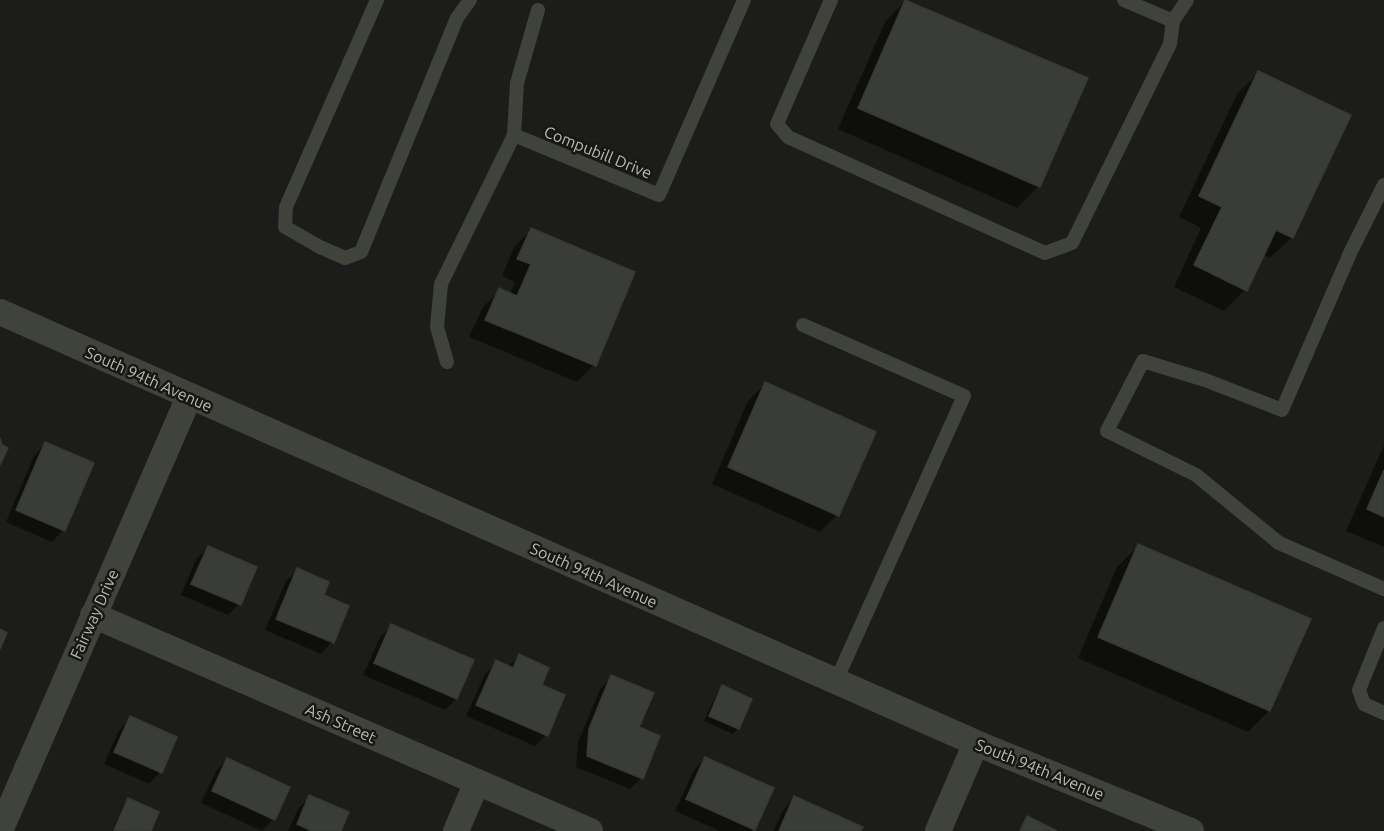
<svg xmlns="http://www.w3.org/2000/svg" width="1384" height="831" font-family="Ubuntu,sans-serif">
<style>
.shadow{fill:#0007}
.building{fill:#3a3c37;stroke:#373935;stroke-width:1.5}
.lines{fill:none;stroke-linecap:round;stroke-linejoin:round}
.service{stroke:#40423c;stroke-width:14}
.minor{stroke:#40423c;stroke-width:26}
.labels{text-anchor:middle;stroke-width:5;stroke-linejoin:round;paint-order:stroke}
.street-label{font-size:16px;fill:#b9bcad;stroke:#171815}
</style>
<rect width="100%" height="100%" fill="#1c1d1a"/>
<g class="shadow">
<polygon points="906,0 1086,79 1039,186 1017,208 838,129 885,22"/>
<polygon points="1258,73 1292,237 1270,258 1262,254 1245,290 1224,311 1174,287 1201,228 1179,217 1237,94"/>
<polygon points="531,230 633,273 594,365 577,382 469,337 483,307 500,290 510,294 515,282 502,276 514,247"/>
<polygon points="765,384 874,433 837,515 820,532 712,484 748,401"/>
<polygon points="45,444 63,530 52,542 6,522 34,456"/>
<polygon points="1384,445 1384,547 1346,531"/>
<polygon points="1138,546 1269,711 1248,732 1078,658 1117,567"/>
<polygon points="208,548 239,604 228,615 181,595 196,559"/>
<polygon points="298,570 322,596 332,642 321,654 265,630 286,581"/>
<polygon points="392,626 456,699 445,710 363,675 380,637"/>
<polygon points="519,656 540,686 546,735 535,746 466,716 485,674 497,662 508,667"/>
<polygon points="612,677 637,728 641,778 630,789 576,767 578,742 600,689"/>
<polygon points="722,687 738,728 733,734 704,721 717,693"/>
<polygon points="130,718 160,772 149,784 104,764 119,730"/>
<polygon points="705,758 753,829 752,831 720,831 675,811 694,770"/>
<polygon points="227,760 288,788 273,819 262,831 201,803 216,771"/>
<polygon points="309,797 339,831 288,831 298,809"/>
<polygon points="794,798 860,831 773,831 783,810"/>
<polygon points="128,800 157,812 149,831 112,831 123,806"/>
</g>
<g class="building">
<polygon points="905,0 1088,78 1040,187 858,108"/>
<polygon points="1258,71 1351,115 1293,238 1276,230 1247,291 1194,265 1222,207 1199,196"/>
<polygon points="531,228 635,272 596,366 485,320 499,288 517,296 531,264 517,259"/>
<polygon points="765,382 876,432 839,516 728,467"/>
<polygon points="0,438 2,445 8,448 0,465"/>
<polygon points="45,442 94,463 65,531 16,510"/>
<polygon points="1384,470 1384,517 1367,509"/>
<polygon points="1138,544 1311,619 1270,711 1098,637"/>
<polygon points="208,546 257,567 241,605 191,584"/>
<polygon points="297,568 329,582 324,595 349,606 334,643 276,619"/>
<polygon points="391,624 474,660 457,699 374,663"/>
<polygon points="0,629 7,633 0,649"/>
<polygon points="519,654 549,668 542,685 565,695 548,736 476,705 496,660 513,668"/>
<polygon points="611,675 654,693 639,727 660,736 643,779 587,756 589,729"/>
<polygon points="722,685 752,699 739,729 709,716"/>
<polygon points="130,716 177,737 162,773 114,752"/>
<polygon points="705,757 774,788 755,830 686,799"/>
<polygon points="227,758 290,787 275,820 212,791"/>
<polygon points="309,795 349,812 341,831 312,831 297,824"/>
<polygon points="794,796 863,827 861,831 779,831"/>
<polygon points="128,798 159,812 151,831 114,830"/>
<polygon points="1027,816 1057,831 1020,831"/>
</g>
<g class="lines">
<g class="service">
<polyline points="377,0 286,207 285,227 320,247 345,258 361,252 457,18 470,0"/>
<polyline points="831,0 777,124 788,137 1045,253 1072,243 1170,44 1173,21 1187,0"/>
<polyline points="1124,0 1173,21"/>
<polyline points="538,10 517,83 514,135 659,195 744,0"/>
<polyline points="1384,185 1351,251 1282,410 1205,380 1143,361 1107,431 1196,475 1279,543 1384,589"/>
<polyline points="803,325 964,396 836,681"/>
<polyline points="447,362 437,327 441,284 514,135"/>
<polyline points="1384,628 1359,690 1364,704 1384,713"/>
</g>
<g class="minor">
<polyline points="0,312 976,743 1191,831"/>
<polyline points="93,615 590,831"/>
<polyline points="0,831 189,397"/>
<polyline points="456,831 477,782"/>
<polyline points="938,831 976,743"/>
</g>
</g>
<g class="labels">
<g class="street-label">
<text transform="translate(598 152) rotate(22)" y="6">Compubill Drive</text>
<text transform="translate(149 379) rotate(24)" y="6">South 94th Avenue</text>
<text transform="translate(594 575) rotate(24)" y="6">South 94th Avenue</text>
<text transform="translate(94 614) rotate(-66)" y="6">Fairway Drive</text>
<text transform="translate(341 723) rotate(24)" y="6">Ash Street</text>
<text transform="translate(1040 769) rotate(22)" y="6">South 94th Avenue</text>
</g>
</g>
</svg>
